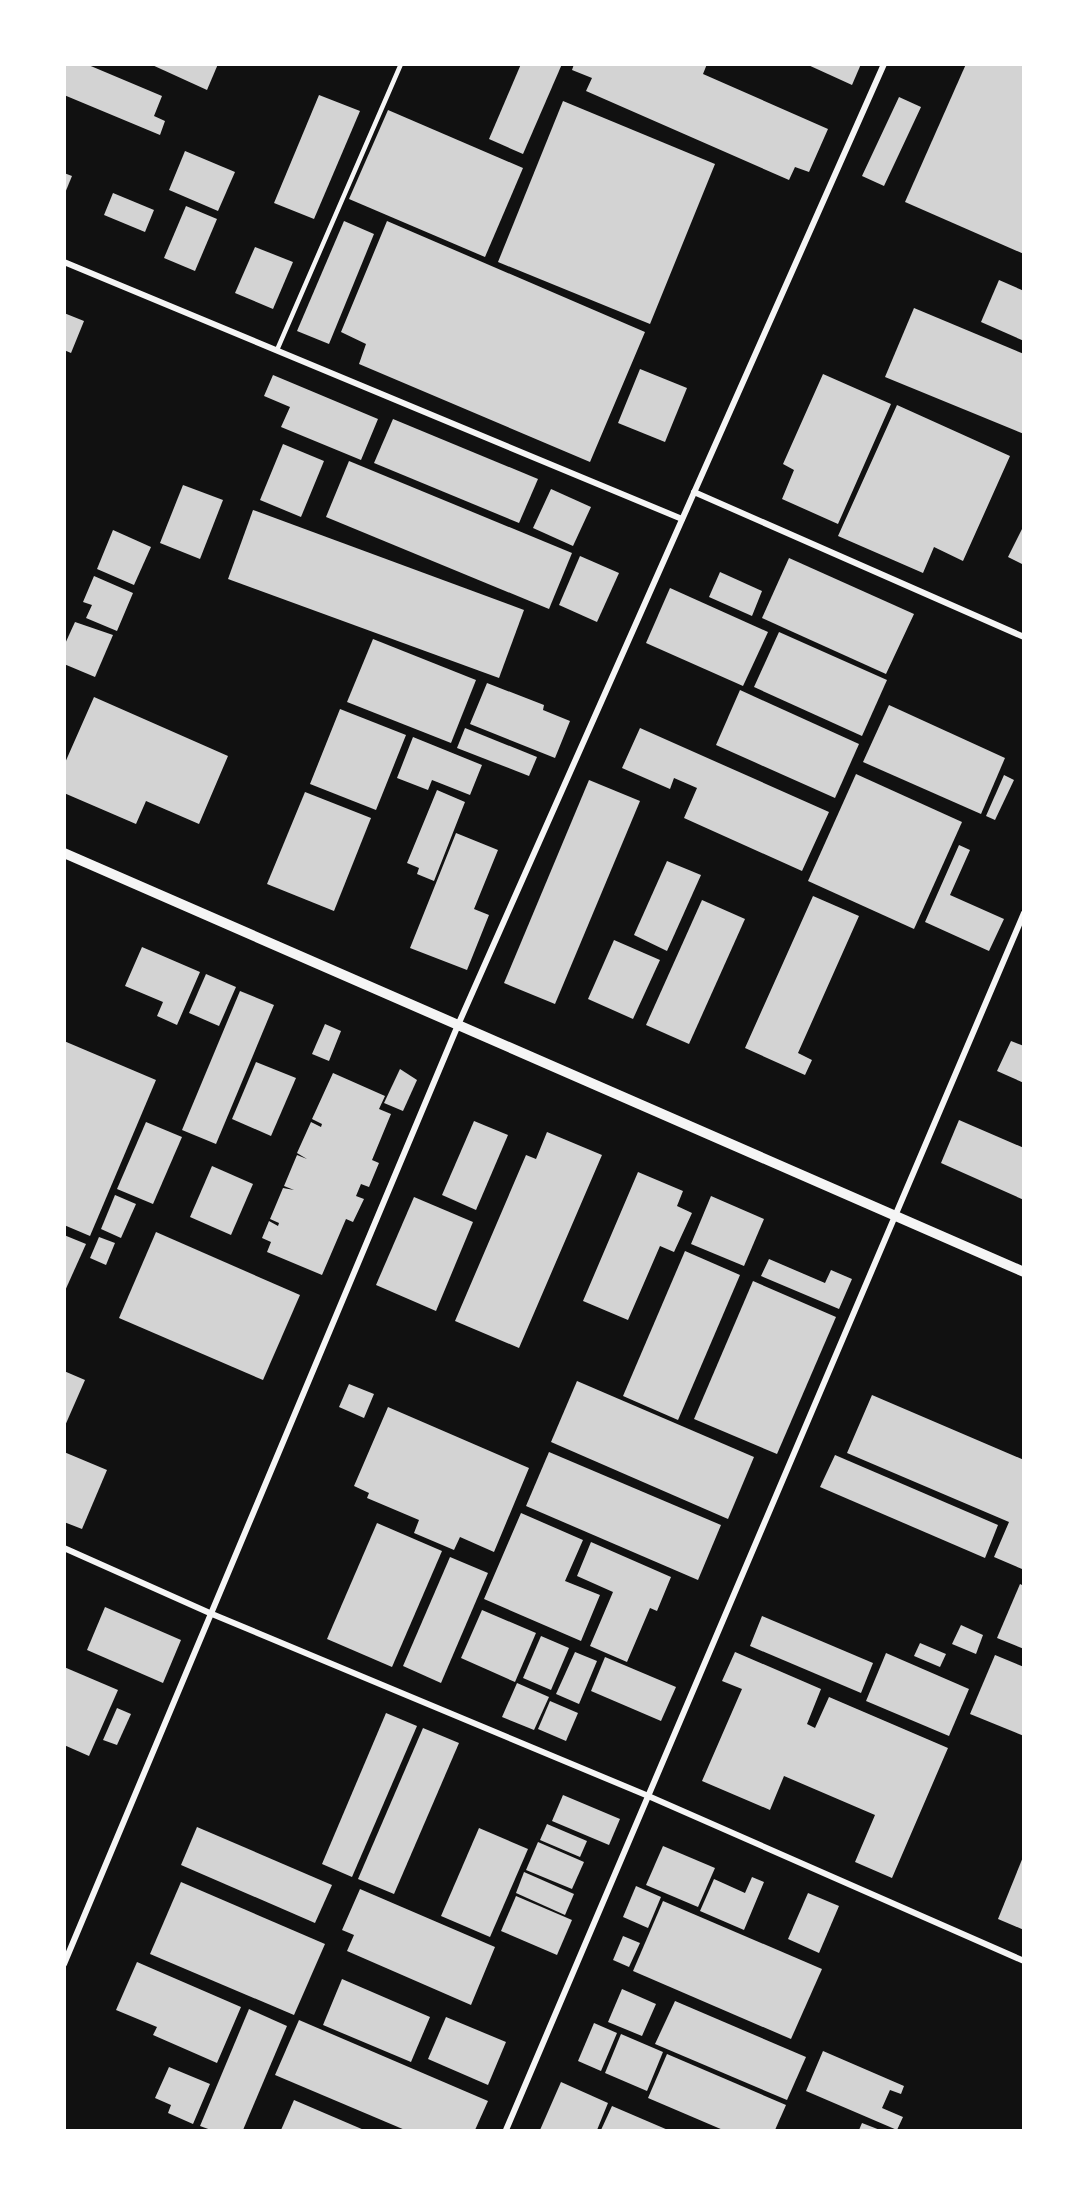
<svg xmlns="http://www.w3.org/2000/svg" width="1088" height="2195" font-family="Karla,sans-serif">
<style>
.building{fill:#d3d3d3}
.lines{fill:none;stroke-linecap:round;stroke-linejoin:round}
.service{stroke:#f5f5f5;stroke-width:4.5}
.minor{stroke:#f5f5f5;stroke-width:6}
.tertiary{stroke:#f5f5f5;stroke-width:10}
</style>
<rect width="100%" height="100%" fill="#111"/>
<g class="building">
<polygon points="64,64 86,64 162,96 154,116 165,121 160,135 64,95"/>
<polygon points="150,64 218,64 207,90"/>
<polygon points="521,64 562,64 523,154 489,139"/>
<polygon points="574,64 707,64 703,74 828,129 809,172 795,167 789,180 586,91 592,78 572,70"/>
<polygon points="806,64 861,64 852,85"/>
<polygon points="966,64 1024,64 1024,254 905,202"/>
<polygon points="319,95 360,111 314,219 274,203"/>
<polygon points="899,97 921,107 884,186 862,176"/>
<polygon points="563,101 715,164 650,324 498,262"/>
<polygon points="388,110 523,168 485,257 349,199"/>
<polygon points="185,151 235,172 218,211 169,190"/>
<polygon points="64,173 72,176 65,193 64,193"/>
<polygon points="113,193 154,210 145,232 104,215"/>
<polygon points="186,206 217,219 195,271 164,258"/>
<polygon points="344,221 374,234 329,344 297,331"/>
<polygon points="387,221 645,332 590,462 359,364 366,344 341,332"/>
<polygon points="255,247 293,262 273,309 235,293"/>
<polygon points="999,280 1024,291 1024,341 981,322"/>
<polygon points="914,308 1024,354 1024,434 885,377"/>
<polygon points="64,313 84,321 71,353 64,350"/>
<polygon points="640,369 687,388 665,442 618,423"/>
<polygon points="823,374 891,404 838,524 782,499 794,470 783,464"/>
<polygon points="273,375 378,419 361,460 281,427 290,407 264,396"/>
<polygon points="897,405 1010,456 963,561 934,547 923,573 838,536"/>
<polygon points="393,419 538,479 519,523 374,463"/>
<polygon points="283,444 324,461 301,517 260,500"/>
<polygon points="349,461 572,553 549,609 326,517"/>
<polygon points="183,485 223,500 200,559 160,543"/>
<polygon points="551,489 591,507 573,546 533,528"/>
<polygon points="253,510 524,610 499,678 228,579"/>
<polygon points="1024,525 1024,565 1008,557"/>
<polygon points="113,530 151,547 134,585 97,569"/>
<polygon points="580,556 619,573 597,622 559,605"/>
<polygon points="789,558 914,614 886,674 762,618"/>
<polygon points="720,572 762,591 752,616 709,597"/>
<polygon points="94,576 133,593 117,631 86,618 92,605 83,602"/>
<polygon points="670,588 768,632 743,686 646,643"/>
<polygon points="75,622 113,635 95,677 64,664 64,646"/>
<polygon points="779,632 887,680 862,736 754,687"/>
<polygon points="373,639 476,680 451,743 347,702"/>
<polygon points="487,683 544,705 543,710 570,721 555,758 470,724"/>
<polygon points="740,690 859,744 835,798 716,745"/>
<polygon points="94,697 228,756 199,824 146,801 136,824 64,793 64,765"/>
<polygon points="889,705 1005,758 981,814 863,762"/>
<polygon points="340,709 406,735 376,810 310,784"/>
<polygon points="465,728 537,757 529,776 457,748"/>
<polygon points="640,728 829,812 802,871 684,818 697,788 674,778 670,789 622,768"/>
<polygon points="413,737 482,765 470,795 432,780 428,790 397,778"/>
<polygon points="856,774 962,822 914,929 808,881"/>
<polygon points="1004,775 1014,780 995,820 986,816"/>
<polygon points="589,780 640,801 555,1004 504,983"/>
<polygon points="437,790 465,802 434,881 417,874 419,868 407,863"/>
<polygon points="305,792 371,818 334,911 267,884"/>
<polygon points="456,833 498,850 474,909 489,915 467,970 410,948"/>
<polygon points="959,845 970,850 950,895 1004,919 989,951 925,922"/>
<polygon points="667,861 701,875 667,951 634,935"/>
<polygon points="813,896 859,916 798,1053 812,1060 805,1075 745,1048"/>
<polygon points="702,900 745,919 689,1044 646,1025"/>
<polygon points="614,940 660,960 633,1019 588,999"/>
<polygon points="142,947 200,972 177,1025 157,1016 163,1002 125,986"/>
<polygon points="206,974 236,987 219,1026 189,1013"/>
<polygon points="240,991 274,1005 216,1144 182,1130"/>
<polygon points="325,1024 341,1031 329,1061 312,1054"/>
<polygon points="64,1041 156,1080 90,1236 64,1225"/>
<polygon points="1011,1041 1024,1046 1024,1083 997,1071"/>
<polygon points="256,1062 296,1078 271,1136 232,1119"/>
<polygon points="400,1069 417,1080 403,1111 384,1103"/>
<polygon points="333,1073 385,1096 379,1109 391,1114 372,1160 379,1163 369,1187 361,1184 356,1196 364,1199 353,1222 346,1219 322,1275 267,1252 271,1242 262,1238 269,1221 278,1226 279,1223 270,1219 283,1188 294,1190 284,1186 297,1155 307,1159 297,1153 311,1122 321,1127 322,1124 312,1119"/>
<polygon points="959,1120 1024,1148 1024,1200 941,1163"/>
<polygon points="474,1121 508,1135 476,1210 442,1195"/>
<polygon points="146,1122 182,1137 153,1204 117,1189"/>
<polygon points="547,1132 602,1155 519,1348 455,1321 526,1155 536,1159"/>
<polygon points="212,1166 253,1184 231,1235 190,1217"/>
<polygon points="638,1172 683,1191 677,1206 692,1213 674,1252 660,1246 628,1320 583,1301"/>
<polygon points="115,1195 136,1204 121,1238 101,1229"/>
<polygon points="711,1196 764,1219 744,1266 691,1244"/>
<polygon points="414,1197 473,1222 436,1311 376,1285"/>
<polygon points="156,1232 300,1295 263,1380 119,1318"/>
<polygon points="64,1235 86,1244 64,1293"/>
<polygon points="99,1237 115,1243 106,1265 90,1258"/>
<polygon points="685,1251 740,1275 678,1420 623,1396"/>
<polygon points="769,1259 825,1283 831,1270 852,1279 839,1309 761,1276"/>
<polygon points="753,1281 836,1317 777,1454 694,1419"/>
<polygon points="64,1371 85,1380 64,1428"/>
<polygon points="577,1381 754,1457 728,1519 551,1442"/>
<polygon points="349,1384 374,1394 364,1418 339,1407"/>
<polygon points="872,1395 1024,1460 1022,1569 994,1557 1009,1522 847,1453"/>
<polygon points="388,1407 529,1468 494,1552 460,1537 454,1550 414,1533 419,1520 367,1498 369,1493 354,1486"/>
<polygon points="64,1452 107,1470 82,1529 64,1522"/>
<polygon points="549,1452 721,1525 698,1580 526,1506"/>
<polygon points="835,1455 998,1525 985,1558 820,1487"/>
<polygon points="521,1513 583,1540 565,1581 600,1595 581,1641 484,1599"/>
<polygon points="377,1523 442,1551 392,1667 327,1639"/>
<polygon points="591,1542 671,1577 657,1611 650,1608 627,1662 590,1646 613,1592 577,1576"/>
<polygon points="450,1557 488,1573 441,1683 403,1666"/>
<polygon points="1020,1584 1024,1586 1024,1649 997,1638"/>
<polygon points="105,1607 181,1640 163,1683 87,1650"/>
<polygon points="482,1610 536,1633 515,1682 461,1658"/>
<polygon points="762,1616 873,1663 861,1693 750,1646"/>
<polygon points="961,1625 983,1635 976,1654 952,1644"/>
<polygon points="541,1636 569,1648 551,1690 523,1678"/>
<polygon points="920,1643 946,1654 940,1667 914,1656"/>
<polygon points="575,1652 597,1661 579,1704 556,1694"/>
<polygon points="735,1652 821,1689 807,1724 815,1728 829,1697 948,1748 892,1878 855,1862 875,1815 784,1776 770,1810 702,1781 742,1689 722,1681"/>
<polygon points="886,1653 969,1689 949,1736 866,1701"/>
<polygon points="995,1655 1024,1667 1024,1736 970,1714"/>
<polygon points="605,1657 676,1687 661,1721 591,1691"/>
<polygon points="64,1667 118,1690 89,1756 64,1745"/>
<polygon points="517,1683 549,1697 534,1730 502,1717"/>
<polygon points="550,1701 578,1713 566,1741 538,1729"/>
<polygon points="117,1708 131,1714 117,1745 103,1740"/>
<polygon points="386,1713 417,1726 352,1877 322,1864"/>
<polygon points="423,1728 459,1743 394,1894 358,1879"/>
<polygon points="563,1795 620,1819 609,1845 552,1821"/>
<polygon points="547,1824 587,1841 580,1857 540,1840"/>
<polygon points="197,1827 332,1885 315,1923 181,1865"/>
<polygon points="479,1828 528,1849 490,1937 441,1916"/>
<polygon points="538,1842 584,1862 572,1889 526,1870"/>
<polygon points="663,1846 715,1868 698,1907 646,1885"/>
<polygon points="1023,1857 1024,1857 1024,1930 998,1919"/>
<polygon points="524,1872 574,1894 565,1915 516,1893"/>
<polygon points="752,1877 764,1882 744,1930 700,1911 714,1879 745,1893"/>
<polygon points="181,1882 325,1944 294,2015 150,1954"/>
<polygon points="636,1886 661,1897 648,1928 623,1917"/>
<polygon points="360,1889 495,1947 471,2005 347,1951 354,1935 342,1930"/>
<polygon points="808,1893 839,1906 819,1953 788,1939"/>
<polygon points="516,1896 572,1920 557,1955 501,1931"/>
<polygon points="663,1901 822,1969 791,2039 633,1971"/>
<polygon points="623,1936 640,1943 629,1967 613,1960"/>
<polygon points="137,1962 241,2007 217,2063 153,2035 157,2027 116,2010"/>
<polygon points="342,1979 430,2017 411,2062 323,2025"/>
<polygon points="622,1989 656,2004 642,2036 608,2022"/>
<polygon points="675,2001 806,2057 787,2100 655,2044"/>
<polygon points="249,2009 287,2026 243,2130 211,2130 200,2126"/>
<polygon points="446,2017 506,2042 488,2085 428,2059"/>
<polygon points="299,2020 488,2101 475,2130 405,2130 275,2075"/>
<polygon points="594,2023 617,2033 601,2071 578,2061"/>
<polygon points="621,2034 663,2052 647,2091 605,2073"/>
<polygon points="823,2051 904,2086 901,2094 890,2090 882,2108 903,2117 897,2130 806,2091"/>
<polygon points="667,2054 786,2105 775,2130 723,2130 648,2098"/>
<polygon points="169,2067 210,2084 193,2124 168,2113 171,2105 155,2098"/>
<polygon points="561,2082 608,2103 597,2130 540,2130"/>
<polygon points="294,2100 364,2130 281,2130"/>
<polygon points="612,2106 668,2130 601,2130"/>
<polygon points="862,2123 880,2130 859,2130"/>
</g>
<g class="lines">
<polyline class="service" points="277,350 401,64"/>
<g class="minor">
<polyline points="64,262 682,519"/>
<polyline points="694,492 1024,637"/>
<polyline points="64,1548 212,1614 646,1795 1024,1961"/>
<polyline points="64,1964 458,1025 884,64"/>
<path d="M506,2130C676,1724 853,1320 1024,913"/>
</g>
<polyline class="tertiary" points="64,853 1024,1272"/>
</g>
<rect width="1088" height="2195" fill="none" stroke="#ffffff" stroke-width="132"/>
</svg>
